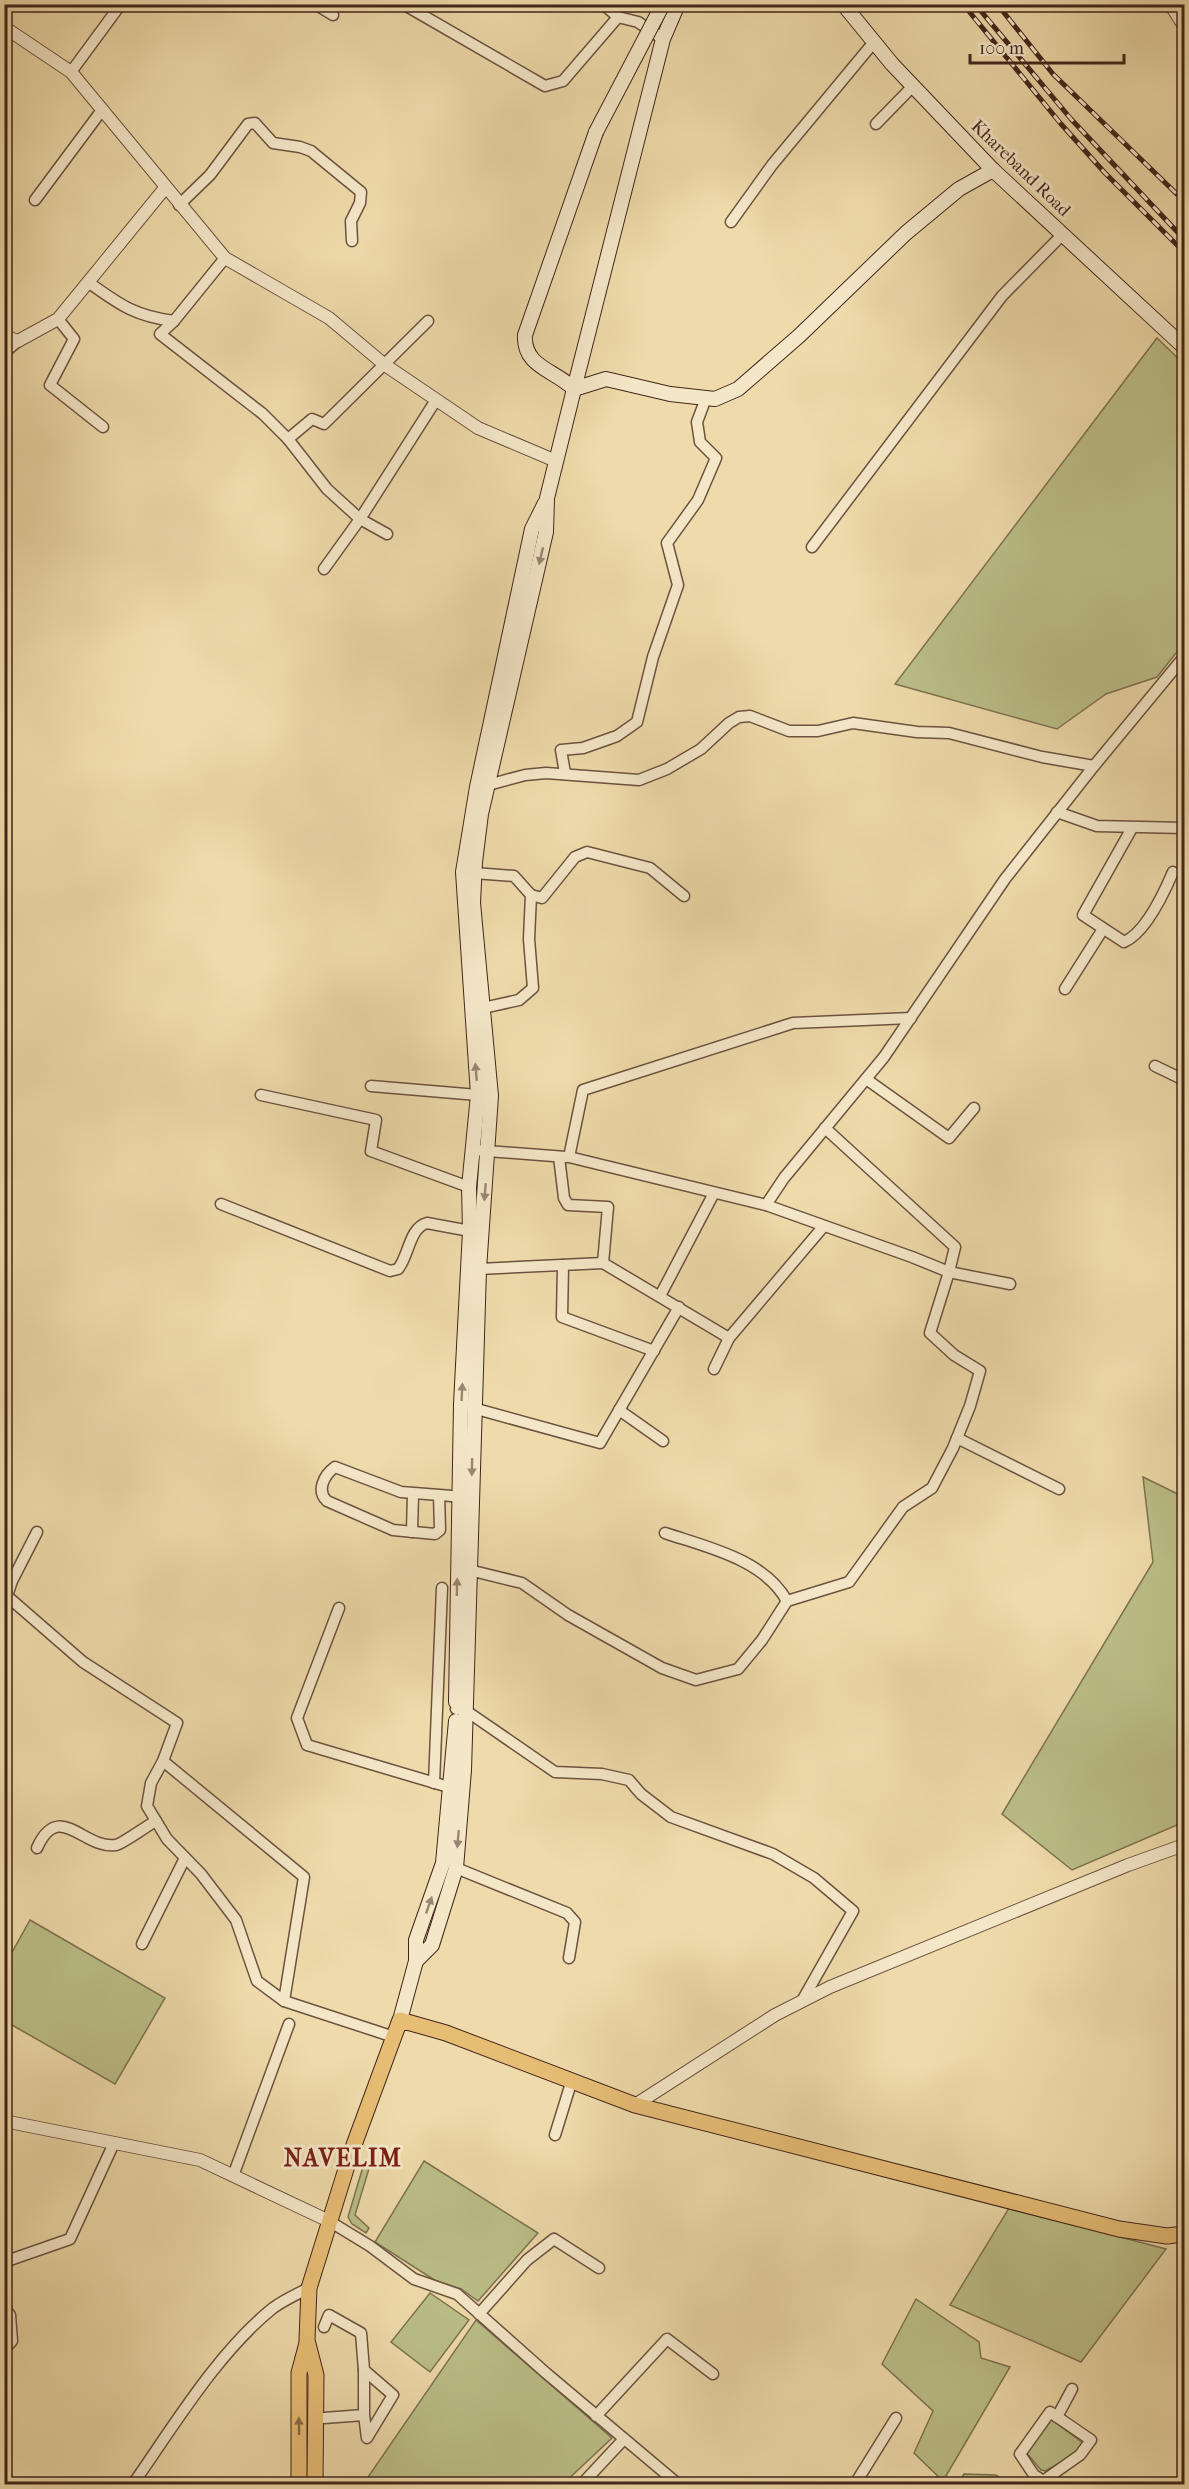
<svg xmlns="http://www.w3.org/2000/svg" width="1189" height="2489" font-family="'IM FELL French Canon',serif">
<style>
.green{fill:#bbbe87;stroke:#7e7251;stroke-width:1.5}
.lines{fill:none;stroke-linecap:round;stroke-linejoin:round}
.minor-casing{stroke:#6c523f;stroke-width:13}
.tertiary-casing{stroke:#6c523f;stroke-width:14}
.secondary-casing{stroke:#41251b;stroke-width:16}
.primary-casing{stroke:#41251b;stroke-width:17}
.minor{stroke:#f4e7c8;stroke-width:10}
.tertiary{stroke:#f4e7c8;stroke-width:12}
.secondary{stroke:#f4e7c8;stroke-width:14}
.primary{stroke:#e7bd75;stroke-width:15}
.rail-casing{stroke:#41251b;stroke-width:5}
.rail{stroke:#f4e7c8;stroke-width:3;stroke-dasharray:9;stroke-linecap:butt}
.secondary-bridge-casing{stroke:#41251b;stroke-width:16;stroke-linecap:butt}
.secondary-bridge{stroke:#f4e7c8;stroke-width:14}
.oneway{fill:#9a8672}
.oneway2{fill:#8c6944}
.labels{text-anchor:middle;stroke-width:6;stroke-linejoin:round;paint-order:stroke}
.street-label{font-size:18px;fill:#41251b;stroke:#f4e7c8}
.district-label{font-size:24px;font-weight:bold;letter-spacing:1.5px;fill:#7a1f14;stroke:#f4e7c8}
</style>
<rect width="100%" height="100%" fill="#eedaaa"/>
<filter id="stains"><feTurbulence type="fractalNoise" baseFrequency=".00333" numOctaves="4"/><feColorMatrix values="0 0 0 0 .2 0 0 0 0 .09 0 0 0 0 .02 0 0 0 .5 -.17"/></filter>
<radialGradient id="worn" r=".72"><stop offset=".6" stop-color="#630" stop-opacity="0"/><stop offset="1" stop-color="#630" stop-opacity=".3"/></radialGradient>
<g class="green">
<polygon points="1157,338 1184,364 1184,643 1157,677 1106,694 1057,729 895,684"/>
<polygon points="1143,1477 1184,1497 1184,1822 1072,1870 1002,1814 1153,1562"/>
<polygon points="30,1920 165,1998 115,2084 5,2021 5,1965"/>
<polygon points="365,2160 371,2162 355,2215 369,2228 366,2233 352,2224 348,2217"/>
<polygon points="424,2161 538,2233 478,2301 461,2289 436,2281 375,2242"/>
<polygon points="1009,2208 1166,2249 1081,2362 950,2305"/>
<polygon points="430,2293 469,2320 430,2372 391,2342"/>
<polygon points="916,2299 979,2342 981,2358 1010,2367 943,2481 914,2453 933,2411 882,2364"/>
<polygon points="476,2320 612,2438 563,2484 383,2484 366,2480"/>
<polygon points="1049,2418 1083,2443 1079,2453 1045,2471 1041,2470 1025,2451"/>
<polygon points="964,2474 996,2475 1006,2482 1005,2484 957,2484"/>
</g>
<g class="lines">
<g class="minor-casing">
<g id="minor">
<polyline points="315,4 333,15"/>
<polyline points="403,4 545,86 563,81 618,17 638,22 663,39"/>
<polyline points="603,4 618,17"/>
<polyline points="71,72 121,4"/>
<polyline points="876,124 913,86"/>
<polyline points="35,200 102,110"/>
<polyline points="179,205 210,175 248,124 255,123 273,143 300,147 311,151 361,192 360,203 351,221 352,241"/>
<polyline points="731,222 772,165 874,42"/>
<polyline points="225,258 174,321 160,334 263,414 288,439"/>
<path d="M88,282C119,304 134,316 174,321"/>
<polyline points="58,319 74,339 50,385 103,427"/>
<polyline points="4,353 18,341"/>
<polyline points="387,534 360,519 436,400"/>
<polyline points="812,547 1002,296 1063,234"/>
<polyline points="324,569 360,519 327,489 288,439 312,419 324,424 428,321"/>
<polyline points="565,773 561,750 583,748 617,736 637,722 653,657 678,585 667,543 698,500 716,458 700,442 697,422 706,398"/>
<polyline points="488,785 525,775 546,773 639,780 667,769 701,749 729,723 739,717 750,716 789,731 818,731 853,723 917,732 949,733 1042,757 1094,766"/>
<polyline points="1057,812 1097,826 1184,828"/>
<path d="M1132,828L1083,915L1124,942C1145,933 1164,893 1173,872"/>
<polyline points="474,873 514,876 531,895 529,939 533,988 519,1000 483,1008"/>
<polyline points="531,895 542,898 575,857 587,852 650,868 684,896"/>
<polyline points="1065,989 1103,929"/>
<polyline points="1155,1066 1184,1080"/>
<polyline points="866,1079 949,1138 974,1108"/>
<polyline points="371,1086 478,1095"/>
<polyline points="261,1095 376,1120 371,1151 469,1187"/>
<polyline points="825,1128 955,1247 949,1272 1010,1284"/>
<polyline points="474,1150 566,1157"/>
<polyline points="559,1157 564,1198 568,1205 608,1207 603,1263"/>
<path d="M221,1204L390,1271L398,1269C409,1256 409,1228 427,1223L470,1231"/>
<polyline points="766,1205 569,1157 583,1090 793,1023 911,1018"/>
<polyline points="563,1265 562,1317 654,1351"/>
<polyline points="479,1269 603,1263 729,1338 823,1227"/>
<polyline points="660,1296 714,1193"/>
<polyline points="714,1369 729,1338"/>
<polyline points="473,1408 600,1443 679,1307"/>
<polyline points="619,1410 663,1441"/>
<polyline points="957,1438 1059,1489"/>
<path d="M439,1495L440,1530L435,1534L393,1530L327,1501C316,1491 324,1475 335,1467L401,1492L465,1497"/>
<polyline points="412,1532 413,1494"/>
<path d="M665,1533C706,1547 764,1559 787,1601"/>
<polyline points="469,1570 522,1583 568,1615 662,1668 696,1680 738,1669 762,1640 787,1601 849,1582 903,1507 932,1488 953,1448 970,1406 980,1371 954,1355 930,1333 949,1272 912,1257 766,1205 784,1178 884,1057 1005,879 1094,766 1184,657"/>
<polyline points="7,1596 12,1581 37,1532"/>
<polyline points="4,1601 7,1596 83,1662 177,1723 163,1761 304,1877 284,2001"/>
<polyline points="339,1608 297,1718 307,1745 452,1788"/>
<polyline points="456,1709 465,1710 555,1772 602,1774 629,1780 641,1794 671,1817 773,1854 814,1878 853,1911 802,2001"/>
<polyline points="163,1761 151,1783 147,1806 167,1839 201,1874 236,1920 257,1981 284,2001 394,2037"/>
<polyline points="434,1783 442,1588"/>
<path d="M37,1848C59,1799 84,1850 116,1845C122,1844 148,1825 156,1821"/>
<polyline points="456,1868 567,1913 575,1922 569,1958"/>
<polyline points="142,1944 185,1858"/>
<polyline points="555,2135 572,2080"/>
<polyline points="233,2176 289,2024"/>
<polyline points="329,2221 370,2246 414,2279 457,2294 546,2373 678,2484"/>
<polyline points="4,2262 70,2239 114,2143"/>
<polyline points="4,2308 10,2315 12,2341 4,2350"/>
<polyline points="479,2314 527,2260 554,2239 599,2268"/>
<polyline points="324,2327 329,2315 361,2333 364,2370"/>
<polygon points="1050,2412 1091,2440 1080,2455 1043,2481 1034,2475 1020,2454"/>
<polyline points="596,2416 667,2339 713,2374"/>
<polyline points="1057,2417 1072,2389"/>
<polyline points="324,2418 364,2415 364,2370 393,2395 367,2438 364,2415"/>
<path d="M133,2484C173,2427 218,2352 273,2308C284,2300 297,2294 309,2288"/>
<polyline points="582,2484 624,2439"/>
<polyline points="855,2484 896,2418"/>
</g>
</g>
<g class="tertiary-casing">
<g id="tertiary">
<polyline points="1170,4 1184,26"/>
<polyline points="4,27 71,72 225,258 329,318 385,365 478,428 556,461"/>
<polyline points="4,336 18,341 58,319 165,188"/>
<polyline points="635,2105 775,2015 830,1987 1128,1865 1184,1845"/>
<polyline points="4,2121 200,2160 329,2221"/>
</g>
</g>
<g class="secondary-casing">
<g id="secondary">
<polyline points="678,4 663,39 574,389 606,379 670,394 715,399 738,389 799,336 906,233 959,189 993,170"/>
<polyline points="843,4 892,64 993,170 1184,347"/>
<polyline points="456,1702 461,1404 470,1231 469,1187 478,1095 463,872 477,787 532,529 545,503"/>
<path d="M416,1961L432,1945L456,1868L464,1770L479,1269L491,1096L473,903L475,862L481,814L546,532L547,498L574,389C555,370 523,367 525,335L596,132"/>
<polyline points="400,2020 416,1961 416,1940 443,1863 456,1721"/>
</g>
</g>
<g class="primary-casing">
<g id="primary">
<polyline points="299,2484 299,2373 307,2343"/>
<polyline points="315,2484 316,2375 307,2340 309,2288 351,2153 400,2020 446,2033 635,2105 1119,2229 1167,2236 1184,2234"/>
</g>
</g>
<use href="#minor" class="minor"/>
<use href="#tertiary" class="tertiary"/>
<use href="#secondary" class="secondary"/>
<use href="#primary" class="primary"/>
<g class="rail-casing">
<g id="rail">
<polyline points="963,4 1061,124 1105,173 1184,252"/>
<polyline points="975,4 1071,119 1184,239"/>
<polyline points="997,4 1053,74 1184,201"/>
</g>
</g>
<use href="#rail" class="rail"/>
<g class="secondary-bridge-casing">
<polyline id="secondary-bridge" points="596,132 663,4"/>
</g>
<use href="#secondary-bridge" class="secondary-bridge"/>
</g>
<defs><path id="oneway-solid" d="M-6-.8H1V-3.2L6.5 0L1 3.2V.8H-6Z" transform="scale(1.5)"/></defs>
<g class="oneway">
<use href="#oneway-solid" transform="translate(541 556) rotate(103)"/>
<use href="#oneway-solid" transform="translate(476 1072) rotate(-95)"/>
<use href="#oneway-solid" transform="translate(485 1192) rotate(95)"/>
<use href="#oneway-solid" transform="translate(462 1392) rotate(-87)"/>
<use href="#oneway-solid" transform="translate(472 1467) rotate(91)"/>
<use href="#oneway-solid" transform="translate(457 1587) rotate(-89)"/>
<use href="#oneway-solid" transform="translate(458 1839) rotate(95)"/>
<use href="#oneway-solid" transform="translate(429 1905) rotate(-71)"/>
</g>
<use class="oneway2" href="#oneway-solid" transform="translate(299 2426) rotate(-91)"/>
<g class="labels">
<g class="street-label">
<text transform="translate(1021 168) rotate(44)" y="6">Khareband Road</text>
</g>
<g class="district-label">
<text x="343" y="2166">NAVELIM</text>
</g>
</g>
<rect width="1189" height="2489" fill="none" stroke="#eedaaa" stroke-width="24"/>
<rect x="6" y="6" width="1177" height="2477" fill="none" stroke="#41251b" stroke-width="3"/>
<rect x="12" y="12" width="1165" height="2465" fill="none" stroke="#41251b" stroke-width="1.5"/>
<path d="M970 54v9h154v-9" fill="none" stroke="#41251b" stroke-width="3"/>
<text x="979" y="54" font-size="18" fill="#41251b" stroke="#f4e7c8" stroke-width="4.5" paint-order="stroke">100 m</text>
<rect width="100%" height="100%" filter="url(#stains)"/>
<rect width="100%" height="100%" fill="url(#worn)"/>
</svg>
